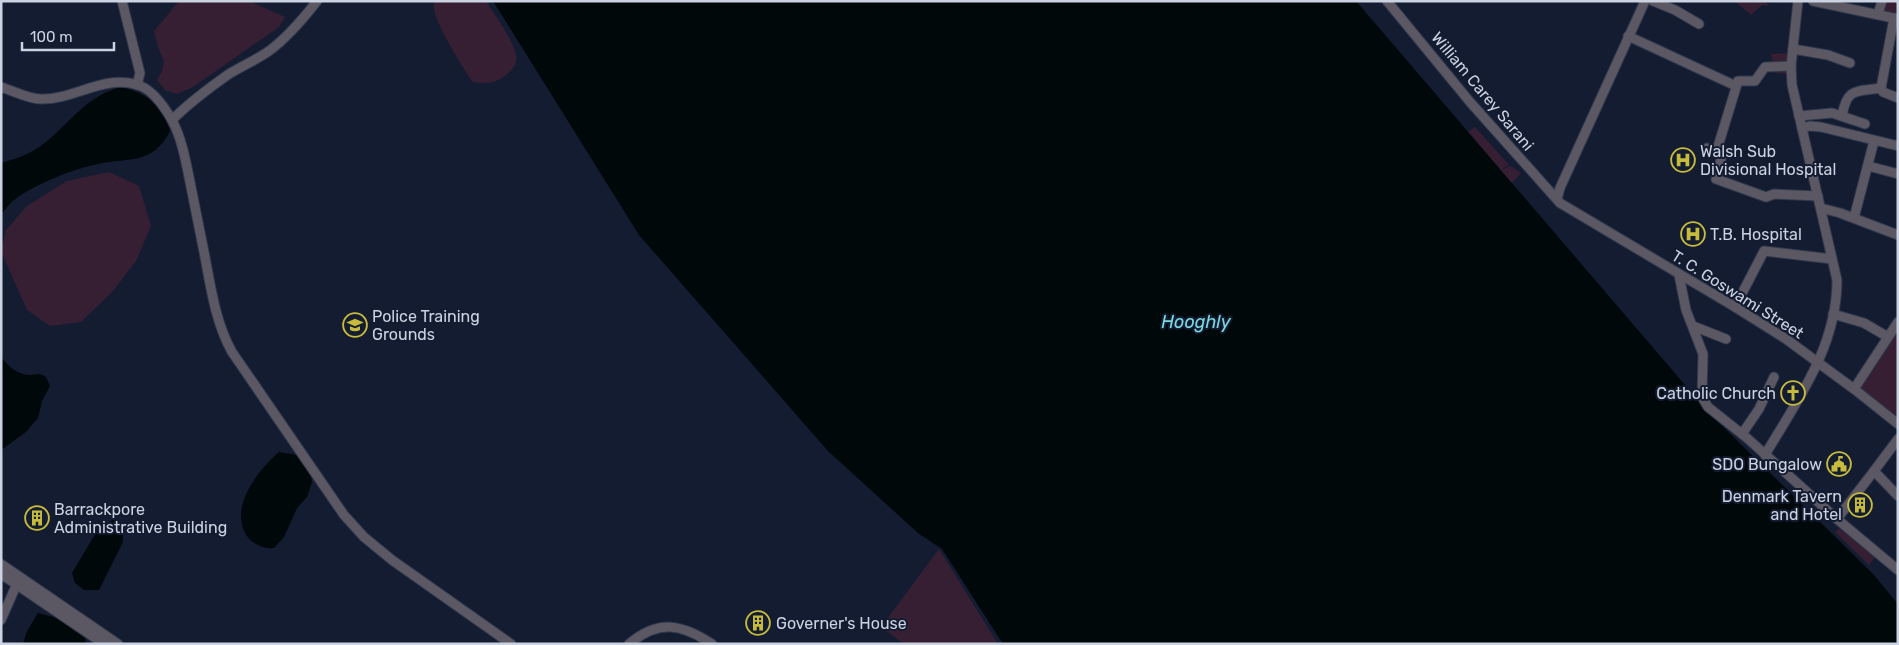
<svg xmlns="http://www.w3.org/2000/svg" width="1899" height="645" font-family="Rubik,sans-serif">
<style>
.green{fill:#361f33}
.water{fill:#000809}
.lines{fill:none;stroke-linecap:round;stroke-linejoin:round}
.minor-casing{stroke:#30394d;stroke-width:11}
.minor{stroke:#5b5864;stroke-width:9}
.labels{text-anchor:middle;stroke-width:4;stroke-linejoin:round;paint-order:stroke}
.street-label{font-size:16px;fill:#cbd2e1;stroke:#131c31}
.poi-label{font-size:16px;fill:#cbd2e1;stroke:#131c31;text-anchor:start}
.water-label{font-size:18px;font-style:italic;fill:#7dd8df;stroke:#131c31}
</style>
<rect width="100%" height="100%" fill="#131c31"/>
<g class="green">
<polygon points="179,1 249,1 285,17 279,27 193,87 177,94 165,90 157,80 162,71 164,61 159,50 154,31"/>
<path d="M434,1H486C494,14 514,41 516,55C518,64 512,70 506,75C497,83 486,84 473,82C463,69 436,24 434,9C433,7 434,4 434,1Z"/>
<polygon points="1734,1 1764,1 1770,6 1762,5 1751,15"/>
<polygon points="1886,1 1898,1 1898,16 1883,13"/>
<polygon points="1791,53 1788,74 1775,73 1771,54"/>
<polygon points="1475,127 1509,165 1500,170 1511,166 1521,173 1508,187 1462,136"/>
<polygon points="109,172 139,186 151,226 136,261 113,291 81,322 50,326 27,310 1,251 6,230 27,206 67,181"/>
<polygon points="1898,330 1898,418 1858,392"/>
<polygon points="1842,526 1876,556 1869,565 1835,532"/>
<polygon points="939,549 998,644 904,644 881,627"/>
</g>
<g class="water">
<polygon points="493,1 1356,1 1709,413 1873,574 1898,604 1898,644 1003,644 942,549 918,533 828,451 639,235"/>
<path d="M121,87C147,93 162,105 170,131C153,165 130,157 98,164C73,169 35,184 14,200C9,204 5,210 1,214V163C10,160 19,158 27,154C64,136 77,99 121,87Z"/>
<path d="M1,357C8,366 18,375 30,375C38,375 37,372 46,377L50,386L42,401L38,418L26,432L1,450Z"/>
<path d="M279,452L297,455L310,470L312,482L307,497L297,508L284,537L274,548C263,549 254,545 247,536C228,508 258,470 279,452Z"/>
<polygon points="114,519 123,528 123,542 99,590 84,590 75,583 72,573 97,531"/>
<polygon points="38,613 57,618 85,638 86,644 23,644 27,631"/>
</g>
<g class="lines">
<g class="minor-casing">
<g id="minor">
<polyline points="122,1 140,73 137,85"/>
<polyline points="1387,1 1470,102 1560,203 1735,307 1786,339 1854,389 1898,424"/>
<polyline points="1653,1 1675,10 1699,24"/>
<polyline points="1813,1 1898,19"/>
<polyline points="1878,14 1882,1"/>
<polyline points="1894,18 1881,88 1883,92 1898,98"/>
<polyline points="1628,36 1736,86"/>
<polyline points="1793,49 1828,55 1850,63"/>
<path d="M1,87C14,91 28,99 41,99C74,100 103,74 138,85C152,89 165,108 172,120C182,139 186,162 190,182C195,207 200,232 205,257C211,289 216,324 232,352L344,515L364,537L392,560L511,644"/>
<polyline points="1799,116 1832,113 1865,124"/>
<path d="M1842,116C1847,87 1856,92 1881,88"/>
<path d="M172,120C189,103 209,88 229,74C242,66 256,60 269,51C288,37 303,19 317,1"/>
<polyline points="1802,128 1810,126 1821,127 1898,146"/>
<polyline points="1707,148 1722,155 1716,179 1766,197 1774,194 1818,196"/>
<polyline points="1716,153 1738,81 1755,81 1765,67 1791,66"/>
<polyline points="1868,166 1898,174"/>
<polyline points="1557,199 1560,188 1645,1"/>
<polyline points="1821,208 1840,213 1898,235"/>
<polyline points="1854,218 1874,141"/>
<polyline points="1679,275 1686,310 1703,354 1702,397 1708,407 1747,438 1837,519 1898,570"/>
<polyline points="1735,307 1764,251 1832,259"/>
<polyline points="1833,314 1864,323 1888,337"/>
<polyline points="1693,326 1726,339"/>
<polyline points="1854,389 1898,322"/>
<polyline points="1742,434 1759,409 1774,377"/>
<polyline points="1898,439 1874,471 1898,496"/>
<path d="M1765,455C1798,399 1837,347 1837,280L1792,85L1791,66L1798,1"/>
<polyline points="1837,519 1874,471"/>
<polyline points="1,564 118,644"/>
<polyline points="1,574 104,644"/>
<polyline points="1,620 19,579"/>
<path d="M629,644C659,619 682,624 712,644"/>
</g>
</g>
<use href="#minor" class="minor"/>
</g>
<defs>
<g id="hospital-ring" transform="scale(1.25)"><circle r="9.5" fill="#131c31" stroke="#c7bb3c" stroke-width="1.5"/><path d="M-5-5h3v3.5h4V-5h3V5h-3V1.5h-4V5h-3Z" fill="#c7bb3c"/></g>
<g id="university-ring" transform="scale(1.25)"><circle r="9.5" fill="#131c31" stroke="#c7bb3c" stroke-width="1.5"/><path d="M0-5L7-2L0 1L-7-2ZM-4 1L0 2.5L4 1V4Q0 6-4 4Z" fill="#c7bb3c"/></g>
<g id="church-ring" transform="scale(1.25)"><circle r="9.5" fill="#131c31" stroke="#c7bb3c" stroke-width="1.5"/><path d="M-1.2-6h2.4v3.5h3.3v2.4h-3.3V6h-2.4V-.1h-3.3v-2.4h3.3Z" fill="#c7bb3c"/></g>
<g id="civic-ring" transform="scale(1.25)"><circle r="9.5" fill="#131c31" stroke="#c7bb3c" stroke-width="1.5"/><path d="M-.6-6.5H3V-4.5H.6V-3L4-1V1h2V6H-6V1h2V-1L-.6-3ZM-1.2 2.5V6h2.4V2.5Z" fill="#c7bb3c"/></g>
<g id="building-ring" transform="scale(1.25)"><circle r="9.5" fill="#131c31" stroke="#c7bb3c" stroke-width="1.5"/><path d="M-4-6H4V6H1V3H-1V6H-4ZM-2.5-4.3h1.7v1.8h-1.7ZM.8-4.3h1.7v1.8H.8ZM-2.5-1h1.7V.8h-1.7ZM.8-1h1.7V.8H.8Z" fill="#c7bb3c"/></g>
</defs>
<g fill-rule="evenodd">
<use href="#hospital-ring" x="1683" y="160"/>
<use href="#hospital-ring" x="1693" y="234"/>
<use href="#university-ring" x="355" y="325"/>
<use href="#church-ring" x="1793" y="393"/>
<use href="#civic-ring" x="1839" y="464"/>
<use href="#building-ring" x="1860" y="505"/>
<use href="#building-ring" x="37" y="518"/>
<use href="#building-ring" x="758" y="623"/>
</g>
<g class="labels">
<g class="street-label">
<text transform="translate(1483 91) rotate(50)" y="6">William Carey Sarani</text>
<text transform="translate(1738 294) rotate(32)" y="6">T. C. Goswami Street</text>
</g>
<g class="poi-label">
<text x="1700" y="157">Walsh Sub<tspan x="1700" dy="18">Divisional Hospital</tspan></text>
<text x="1710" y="240">T.B. Hospital</text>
<text x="372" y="322">Police Training<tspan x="372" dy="18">Grounds</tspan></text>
<text x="1776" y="399" text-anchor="end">Catholic Church</text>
<text x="1822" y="470" text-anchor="end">SDO Bungalow</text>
<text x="1842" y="502" text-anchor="end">Denmark Tavern<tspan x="1842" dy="18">and Hotel</tspan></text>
<text x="54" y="515">Barrackpore<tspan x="54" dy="18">Administrative Building</tspan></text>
<text x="776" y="629">Governer's House</text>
</g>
<g class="water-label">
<text x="1196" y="328">Hooghly</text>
</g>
</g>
<rect width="1899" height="645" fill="none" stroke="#cbd2e1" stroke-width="5"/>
<path d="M22 42v8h92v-8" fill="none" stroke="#cbd2e1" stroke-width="2.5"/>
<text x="30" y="42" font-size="15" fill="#cbd2e1" stroke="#131c31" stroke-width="4" paint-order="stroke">100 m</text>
</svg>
